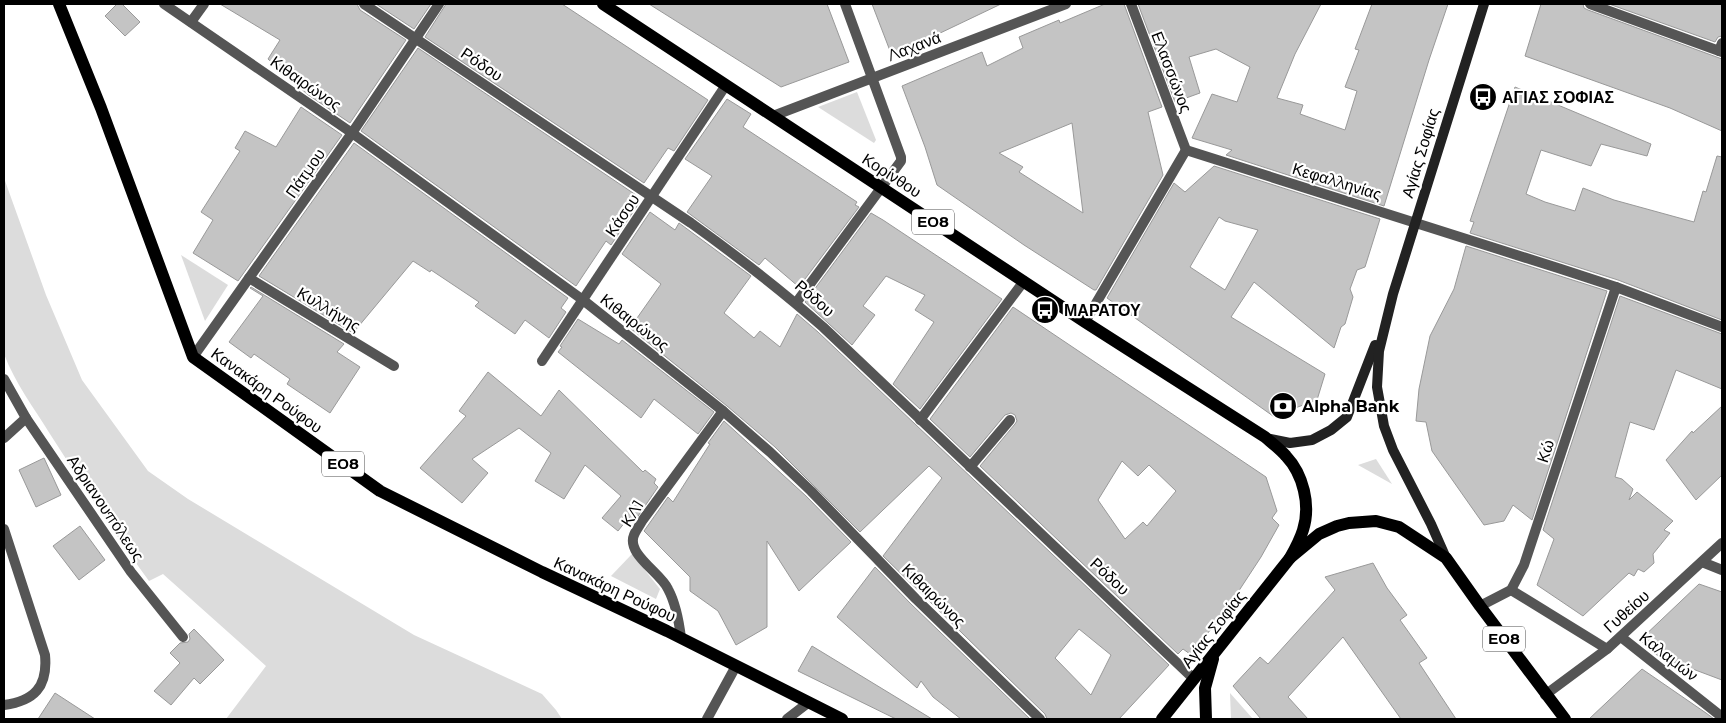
<svg xmlns="http://www.w3.org/2000/svg" width="1726" height="723" font-family="Montserrat,sans-serif">
<style>
.green{fill:#dcdcdc}
.building{fill:#c4c4c4;stroke:#999;fill-rule:evenodd}
.lines{fill:none;stroke-linecap:round;stroke-linejoin:round}
.service{stroke:#555;stroke-width:10}
.minor{stroke:#555;stroke-width:10}
.tertiary{stroke:#555;stroke-width:10}
.secondary{stroke:#222;stroke-width:10}
.primary{stroke:#000;stroke-width:12}
.labels{text-anchor:middle;stroke-width:4.5;stroke-linejoin:round;paint-order:stroke}
.shield{fill:#fff;stroke:#4c4c4c;stroke-width:1}
.shield-label{font-size:15px;font-weight:bold;fill:#000}
.street-label{font-size:16px;fill:#000;stroke:#fff}
.poi-label{font-size:16px;font-weight:bold;fill:#000;stroke:#fff;text-anchor:start}
</style>
<rect width="100%" height="100%" fill="#fff"/>
<g class="green">
<polygon points="857,92 876,140 874,143 818,107"/>
<path d="M4,178L46,295L82,380L148,471L188,499L414,635L542,694L556,710L562,719H226L266,666L163,574L149,581C114,533 82,484 50,434C34,408 15,383 4,354Z"/>
<polygon points="181,255 228,285 205,321"/>
<polygon points="1376,459 1392,484 1358,465"/>
<polygon points="632,554 660,589 656,599 611,576"/>
<polygon points="1230,693 1253,719 1231,719"/>
</g>
<g class="building">
<polygon points="117,4 122,4 140,22 125,36 105,16"/>
<polygon points="220,4 357,4 360,10 406,40 350,123 307,94 268,59 280,40"/>
<polygon points="376,4 431,4 414,29"/>
<polygon points="446,4 562,4 708,100 674,151 668,148 644,183 425,37"/>
<polygon points="649,4 827,4 849,62 781,87"/>
<polygon points="872,4 1001,4 892,56"/>
<path d="M1105,4H1124L1162,107L1148,112L1163,175L1096,290H1094L1024,245L937,185L925,147L902,86L982,52L987,66L1023,48L1019,37L1059,20L1060,23ZM1072,123L1083,213L1019,172L1023,167L999,153Z"/>
<polygon points="1138,4 1321,4 1295,54 1277,98 1303,105 1300,114 1345,130 1357,91 1345,87 1359,50 1355,49 1372,4 1448,4 1429,60 1384,206 1226,155 1232,150 1192,138 1212,94 1237,102 1250,67 1216,49 1189,57 1200,93 1175,102"/>
<polygon points="1541,4 1583,4 1584,8 1588,10 1722,59 1722,131 1670,108 1525,56"/>
<polygon points="1609,4 1722,4 1722,36 1718,37 1715,42"/>
<polygon points="418,48 636,195 633,199 639,203 611,245 606,241 576,286 361,131"/>
<polygon points="1515,87 1651,144 1647,156 1601,144 1591,166 1541,150 1526,194 1545,202 1575,211 1583,188 1614,200 1694,222 1703,191 1706,192 1717,156 1722,157 1722,320 1618,280 1470,233 1474,222 1470,221"/>
<polygon points="727,99 751,114 743,127 857,202 855,205 859,207 799,287 765,258 759,265 687,212 712,176 685,159"/>
<polygon points="301,107 342,135 238,281 193,253 213,220 201,212 240,151 235,148 245,131 276,147"/>
<polygon points="354,143 568,298 561,308 566,312 549,338 525,320 515,334 475,306 479,302 431,270 430,272 413,261 353,333 259,276"/>
<path d="M1214,166L1380,219L1365,267L1357,270L1350,289L1353,297L1345,324L1341,327L1334,348L1254,282L1231,317L1325,374L1317,400L1273,416L1107,298L1174,183L1185,192ZM1219,217L1225,221L1258,230L1225,290L1190,267Z"/>
<path d="M650,212L675,230L679,223L751,276L724,313L754,338L760,331L780,347L797,314L818,332L1169,665L1119,719H1047L1045,714L883,556L942,478L929,466L860,532L775,447L727,406L630,328L661,284L622,254ZM1079,629L1111,655L1091,695L1055,658Z"/>
<polygon points="871,213 883,220 1002,299 920,409 893,384 934,322 915,310 925,295 886,276 863,306 875,315 852,345 805,302"/>
<polygon points="1466,246 1607,291 1532,520 1513,505 1504,521 1484,525 1432,451 1426,422 1416,421 1419,389 1430,336 1454,289"/>
<polygon points="251,287 344,344 337,352 360,367 330,413 287,384 290,379 254,354 251,358 229,342 263,296 250,288"/>
<polygon points="1620,296 1722,334 1722,389 1676,370 1654,430 1630,422 1615,477 1622,479 1633,489 1629,500 1637,492 1673,521 1664,530 1670,533 1653,554 1654,563 1644,572 1638,569 1634,576 1629,573 1583,616 1537,585 1554,539 1543,530"/>
<path d="M1013,307L1266,477L1277,511L1272,518L1279,525L1261,557L1223,615L1190,654L1183,649L1178,654L980,466L1015,424L1017,421L1015,415L1011,413L1005,415L970,457L930,419ZM1122,461L1138,476L1149,465L1176,491L1147,526L1143,522L1125,539L1098,500Z"/>
<polygon points="578,319 619,344 622,340 714,412 698,434 654,399 641,418 558,352 562,347 560,346"/>
<polygon points="488,372 541,416 559,390 643,472 645,470 656,479 654,483 658,487 634,522 629,517 618,531 602,518 621,496 585,465 564,499 535,481 551,453 519,428 472,459 488,473 462,503 420,468 466,416 459,411"/>
<polygon points="1722,406 1722,475 1696,500 1666,460 1692,431 1693,433"/>
<polygon points="724,421 806,496 851,542 799,591 767,541 767,627 736,645 718,611 690,591 690,577 644,531 668,497 673,502 708,447 710,444 708,443"/>
<polygon points="44,458 61,495 36,507 19,470"/>
<polygon points="80,526 105,560 79,580 53,546"/>
<polygon points="1373,563 1387,588 1407,615 1400,620 1427,658 1419,663 1456,719 1401,719 1343,637 1288,697 1308,719 1261,719 1233,686 1260,657 1268,664 1335,590 1325,577"/>
<polygon points="875,567 911,604 1030,719 961,719 933,697 921,681 917,688 837,617"/>
<polygon points="1699,584 1722,592 1722,680 1658,656 1640,640"/>
<polygon points="194,629 224,660 200,684 194,678 171,705 154,691 180,663 170,653 180,643 188,642 190,639 189,634"/>
<polygon points="812,646 932,719 896,719 798,671"/>
<polygon points="1642,669 1706,713 1714,719 1589,719"/>
<polygon points="55,693 95,719 38,719"/>
</g>
<g class="lines">
<g class="service">
<polyline points="1719,51 1722,43"/>
<polyline points="920,420 1024,281"/>
<polyline points="970,467 1010,420"/>
<polyline points="787,719 809,702"/>
</g>
<g class="minor">
<polyline points="164,4 352,133 583,300 723,411 770,452 811,491 916,599 1040,719"/>
<path d="M364,4L691,223C737,256 781,290 823,327L1194,679"/>
<polyline points="1131,4 1186,150"/>
<polyline points="191,22 204,4"/>
<polyline points="773,116 1066,4"/>
<polyline points="249,278 394,366"/>
<polyline points="796,303 901,161 901,157 845,4"/>
<polyline points="1085,322 1186,150 1561,269 1616,287 1722,327"/>
<polyline points="193,357 352,133 439,4"/>
<polyline points="542,361 726,85"/>
<polyline points="4,379 26,418"/>
<polyline points="4,438 26,418 131,572 183,637"/>
<path d="M4,529L45,655C48,687 34,701 4,705"/>
<polyline points="1702,562 1722,570"/>
<polyline points="1511,590 1607,649"/>
<polyline points="1480,606 1511,590 1524,565 1616,287"/>
<polyline points="1621,637 1722,717"/>
<path d="M681,638C679,621 676,604 668,589C661,573 626,554 634,535C636,530 640,525 642,521L723,411"/>
<polyline points="1545,695 1607,649 1722,543"/>
<polyline points="707,719 736,666"/>
</g>
<polyline class="tertiary" points="1590,4 1722,52"/>
<g class="secondary">
<polyline points="1266,438 1290,443 1312,440 1331,430 1347,417 1375,345"/>
<polyline points="1446,558 1431,524 1393,450 1384,426 1377,387 1379,351 1393,294 1484,4"/>
</g>
<g class="primary">
<polyline points="59,4 101,108 193,357 380,491 542,572 667,631 842,719"/>
<path d="M603,4L1085,322L1265,437C1272,443 1280,449 1286,456C1303,474 1311,505 1303,530C1300,540 1295,549 1290,558"/>
<polyline points="1162,719 1290,558 1319,534 1337,526 1349,523 1376,521 1399,527 1446,558 1480,606 1565,719"/>
<polyline points="1206,719 1205,688 1213,659"/>
</g>
</g>
<defs>
<g id="bus-disc" transform="scale(1.4375)"><circle r="9.5" fill="#000" stroke="#fff"/><path d="M-5-6H5V4H4V6H2V4H-2V6H-4V4H-5ZM-3.5-4V0h7V-4ZM-3.5 1.2v1.5H-2V1.2ZM2 1.2v1.5H3.5V1.2Z" fill="#fff"/></g>
<g id="bank-disc" transform="scale(1.4375)"><circle r="9.5" fill="#000" stroke="#fff"/><path d="M-6-4H6V4H-6ZM0-2.3a2.3 2.3 0 1 0 0 4.6a2.3 2.3 0 1 0 0-4.6Z" fill="#fff"/></g>
</defs>
<g fill-rule="evenodd">
<use href="#bus-disc" x="1483" y="97"/>
<use href="#bus-disc" x="1045" y="310"/>
<use href="#bank-disc" x="1283" y="406"/>
</g>
<g class="labels">
<g class="shield">
<rect x="912" y="209.5" width="42" height="25" rx="4"/>
<rect x="322" y="451.5" width="42" height="25" rx="4"/>
<rect x="1483" y="626.5" width="42" height="25" rx="4"/>
</g>
<g class="shield-label">
<text x="933" y="227">ΕΟ8</text>
<text x="343" y="469">ΕΟ8</text>
<text x="1504" y="644">ΕΟ8</text>
</g>
<g class="street-label">
<text transform="translate(914 46) rotate(-21)" y="6">Λαχανά</text>
<text transform="translate(482 64) rotate(34)" y="6">Ρόδου</text>
<text transform="translate(1172 72) rotate(69)" y="6">Ελασσώνος</text>
<text transform="translate(306 83) rotate(35)" y="6">Κιθαιρώνος</text>
<text transform="translate(1420 153) rotate(-73)" y="6">Αγίας Σοφίας</text>
<text transform="translate(305 173) rotate(-55)" y="6">Πάτμου</text>
<text transform="translate(892 175) rotate(33)" y="6">Κορίνθου</text>
<text transform="translate(1337 181) rotate(17)" y="6">Κεφαλληνίας</text>
<text transform="translate(622 215) rotate(-56)" y="6">Κάσου</text>
<text transform="translate(815 298) rotate(41)" y="6">Ρόδου</text>
<text transform="translate(329 309) rotate(31)" y="6">Κυλλήνης</text>
<text transform="translate(635 322) rotate(38)" y="6">Κιθαιρώνος</text>
<text transform="translate(267 390) rotate(36)" y="6">Κανακάρη Ρούφου</text>
<text transform="translate(1545 451) rotate(-72)" y="6">Κώ</text>
<text transform="translate(106 508) rotate(56)" y="6">Αδριανουπόλεως</text>
<text transform="translate(632 513) rotate(-58)" y="6">ΚΛ1</text>
<text transform="translate(1110 576) rotate(43)" y="6">Ρόδου</text>
<text transform="translate(615 589) rotate(25)" y="6">Κανακάρη Ρούφου</text>
<text transform="translate(934 595) rotate(45)" y="6">Κιθαιρώνος</text>
<text transform="translate(1626 611) rotate(-42)" y="6">Γυθείου</text>
<text transform="translate(1213 629) rotate(-52)" y="6">Αγίας Σοφίας</text>
<text transform="translate(1669 656) rotate(38)" y="6">Καλαμών</text>
</g>
<g class="poi-label">
<text x="1502" y="103">ΑΓΙΑΣ ΣΟΦΙΑΣ</text>
<text x="1064" y="316">ΜΑΡΑΤΟΥ</text>
<text x="1302" y="412">Alpha Bank</text>
</g>
</g>
<rect width="1726" height="723" fill="none" stroke="#000000" stroke-width="10"/>
</svg>
